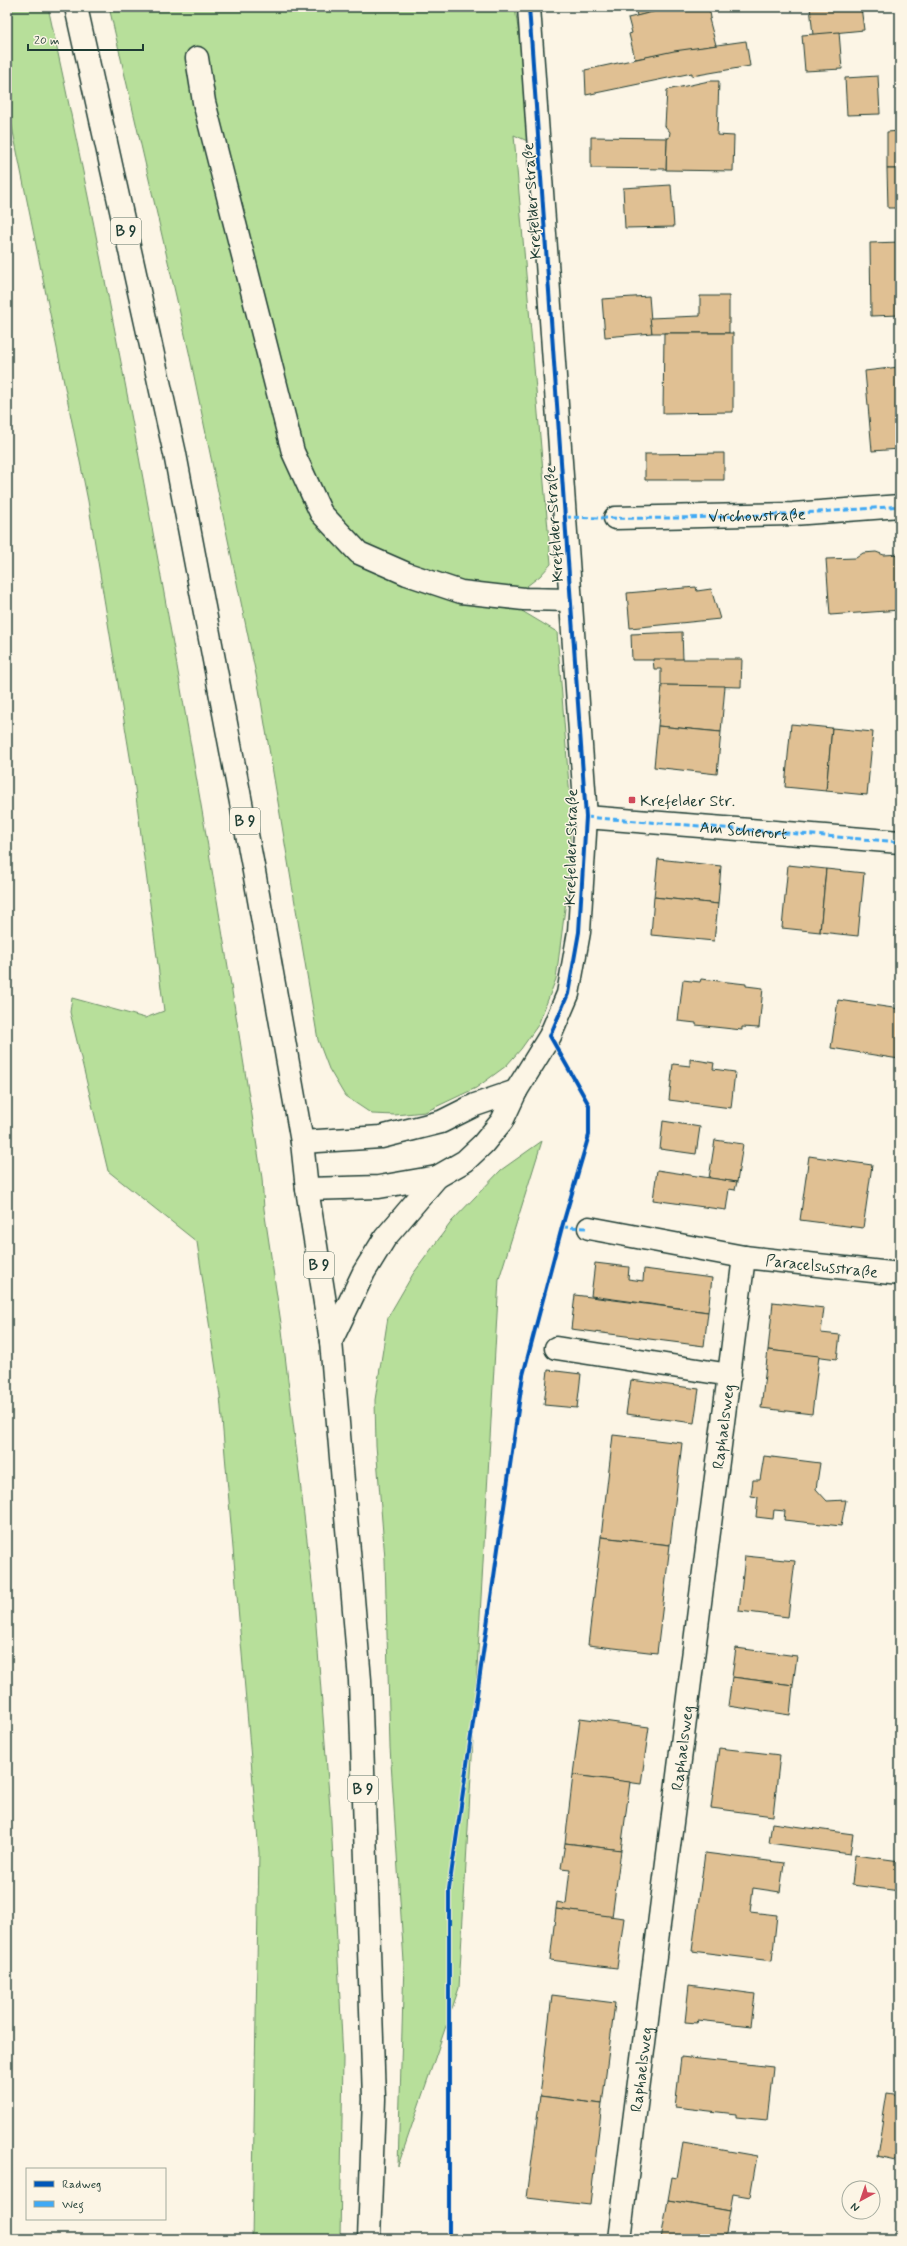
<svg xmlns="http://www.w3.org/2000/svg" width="907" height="2246" font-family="Mynerve,sans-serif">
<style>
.green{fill:#b7df9a;stroke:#6b8e67}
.building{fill:#e0c093;stroke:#1f3d34}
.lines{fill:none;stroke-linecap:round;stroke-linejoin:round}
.minor-casing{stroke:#1f3d34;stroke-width:25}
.major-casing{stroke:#1f3d34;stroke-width:25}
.minor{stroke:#fcf5e5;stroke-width:22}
.major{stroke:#fcf5e5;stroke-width:22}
.quiet{stroke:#3fa9f5;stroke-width:3;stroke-dasharray:6 3;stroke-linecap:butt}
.cycleway-casing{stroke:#fcf5e5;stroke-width:6}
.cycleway{stroke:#0057b8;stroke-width:4}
.poi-dot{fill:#d1495b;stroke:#fcf5e5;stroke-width:1.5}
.labels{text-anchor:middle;stroke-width:3;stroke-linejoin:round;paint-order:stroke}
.shield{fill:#fcf5e5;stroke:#617469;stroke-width:1}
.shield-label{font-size:15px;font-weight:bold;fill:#1f3d34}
.street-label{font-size:16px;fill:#1f3d34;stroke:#fcf5e5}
.poi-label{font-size:16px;fill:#1f3d34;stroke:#fcf5e5;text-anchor:start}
</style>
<rect width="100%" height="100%" fill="#fcf5e5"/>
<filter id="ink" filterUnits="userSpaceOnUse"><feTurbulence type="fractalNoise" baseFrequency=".025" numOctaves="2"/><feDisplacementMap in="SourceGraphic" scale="8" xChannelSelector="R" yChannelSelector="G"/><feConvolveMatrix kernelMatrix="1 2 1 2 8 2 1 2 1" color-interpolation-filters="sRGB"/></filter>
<g filter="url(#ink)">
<g class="green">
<path d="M7,7H48C133,395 200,786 262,1178L264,1209L282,1330L314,1599L331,1821L343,2059L340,2239H252L259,1853L220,1396L197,1242L108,1171L70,1012L72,998L145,1018L164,1011L134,781L88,501L7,102Z"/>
<polygon points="109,7 515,7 534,144 514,135 551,564 540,576 527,586 516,603 522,611 557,632 570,798 570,869 556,979 538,1025 521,1049 506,1066 476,1088 425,1112 395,1115 372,1114 345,1096 329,1069 318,1040 259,689 189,352"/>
<polygon points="542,1141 499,1279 459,1988 398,2166 404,1962 390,1747 385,1559 376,1445 375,1400 388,1317 413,1274 452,1221 501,1170"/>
</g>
<g class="building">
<polygon points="635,7 673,7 637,16"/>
<polygon points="673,7 709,7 711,18 709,19 716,45 635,59 629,34 632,33 628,18"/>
<polygon points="810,7 861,7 864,30 813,35"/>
<polygon points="839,32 842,69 805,71 802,35"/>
<polygon points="746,41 750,66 692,76 692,73 586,95 585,70 674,51"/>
<polygon points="878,76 880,114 847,115 845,78"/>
<polygon points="709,81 719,81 717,135 734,136 733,171 666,170 667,138 669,138 670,132 665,126 667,90"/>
<polygon points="900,131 900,169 887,169 887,132"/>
<polygon points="591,137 667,138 666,169 591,168"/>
<polygon points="887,169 900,169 900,208 888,208"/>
<polygon points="671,185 674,227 625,228 623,188"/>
<polygon points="900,242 900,315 871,316 870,243"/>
<polygon points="649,296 652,333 605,337 602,299"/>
<polygon points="700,296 729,296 729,333 652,333 650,318 700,316"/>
<polygon points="664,333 733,333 733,412 663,413"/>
<polygon points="899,367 900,449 872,451 865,371"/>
<polygon points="724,453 724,480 645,480 645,454"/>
<polygon points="876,552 884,555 900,554 900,610 830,615 826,559 856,558 863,553"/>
<polygon points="696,587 697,591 711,589 720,619 630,628 627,593"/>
<polygon points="682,632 683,660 632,660 631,634"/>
<polygon points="653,659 742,659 741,687 661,685 661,669 654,669"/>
<polygon points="662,685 725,686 721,732 658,726"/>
<polygon points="791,724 832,728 826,791 785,787"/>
<polygon points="658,726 721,732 717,774 654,767"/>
<polygon points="832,728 873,732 867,795 826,791"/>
<polygon points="658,859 721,866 718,904 654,897"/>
<polygon points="788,865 826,869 820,932 782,928"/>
<polygon points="826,869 864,873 858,936 820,932"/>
<polygon points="654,897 718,904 714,941 651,935"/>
<polygon points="900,898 900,940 896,940"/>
<polygon points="701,979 746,984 746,986 763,988 759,1028 742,1027 742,1030 696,1025 696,1023 678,1021 683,980 700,982"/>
<polygon points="838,1000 900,1009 899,1059 831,1048"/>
<polygon points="690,1059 714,1063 713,1069 735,1072 731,1108 669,1100 673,1064 690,1066"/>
<polygon points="663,1121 700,1127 696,1154 660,1149"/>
<polygon points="715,1140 743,1144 737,1182 709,1178"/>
<polygon points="809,1156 872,1165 863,1228 800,1220"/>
<polygon points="657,1170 737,1182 735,1190 729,1189 726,1210 653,1200"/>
<polygon points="595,1263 629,1267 628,1279 643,1281 644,1269 712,1278 708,1312 591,1296"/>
<polygon points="575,1295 708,1312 704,1346 571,1329"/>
<polygon points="773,1302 824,1308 821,1333 840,1335 837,1359 768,1350"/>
<polygon points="768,1350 819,1356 812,1414 761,1408"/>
<polygon points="548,1370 581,1374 577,1408 544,1405"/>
<polygon points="631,1380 699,1389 694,1423 626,1414"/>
<polygon points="613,1435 682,1443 670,1545 601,1537"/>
<polygon points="764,1456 820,1463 816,1489 827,1501 846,1500 841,1526 784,1520 785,1511 774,1510 773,1519 756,1517 758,1497 751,1496 753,1480 760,1480"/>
<polygon points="601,1537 670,1545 657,1653 588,1645"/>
<polygon points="745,1556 795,1561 788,1617 739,1611"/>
<polygon points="736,1648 797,1656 793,1685 732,1677"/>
<polygon points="732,1677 793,1685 790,1715 728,1706"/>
<polygon points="580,1718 649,1727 641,1784 573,1775"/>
<polygon points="719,1748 780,1755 773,1816 711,1808"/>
<polygon points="573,1775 630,1782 621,1850 565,1843"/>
<polygon points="772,1823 853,1834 850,1854 769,1843"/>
<polygon points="565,1843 621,1850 612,1917 556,1909 557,1902 566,1904 570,1869 561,1868"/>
<polygon points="705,1853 784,1863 780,1892 753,1888 750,1912 777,1915 772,1961 692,1951"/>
<polygon points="855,1855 900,1861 900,1891 852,1885"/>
<polygon points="556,1909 624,1918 617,1968 550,1960"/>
<polygon points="689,1985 755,1994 751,2026 698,2020 697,2023 685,2022"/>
<polygon points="552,1995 615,2003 602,2104 540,2096"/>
<polygon points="681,2057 773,2067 767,2120 736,2117 736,2114 675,2107"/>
<polygon points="887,2093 900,2095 900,2161 877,2156"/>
<polygon points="540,2096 602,2104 590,2205 527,2198"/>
<polygon points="683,2143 757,2156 750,2197 733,2194 730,2211 668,2200 672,2177 677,2178"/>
<polygon points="668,2200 730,2211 725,2239 661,2239"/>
</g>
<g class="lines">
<g class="minor-casing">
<g id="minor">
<polyline points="197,58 204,102 293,452 321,513 359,553 407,574 461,592 524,599 571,600"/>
<path id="s1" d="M615,518L793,514L900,506"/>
<path id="s2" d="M586,817L900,842"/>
<polyline points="516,1091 550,1036 568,994 579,932 586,817 529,7"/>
<path id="s3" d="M589,1228L744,1257L900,1274"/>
<polyline points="556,1348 730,1375"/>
<path id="s4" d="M619,2239L744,1257"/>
</g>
</g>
<g class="major-casing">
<g id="major">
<polyline points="76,7 175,454 253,866 302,1142 307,1189 331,1341 360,1680 374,2099 369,2239"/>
<polyline points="302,1142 381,1137 441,1122 475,1105 516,1091"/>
<polyline points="307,1189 379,1187 437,1177 465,1161 483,1144 502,1121 516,1091"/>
<polyline points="331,1341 364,1272 385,1238 437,1177"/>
</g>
</g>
<use href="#minor" class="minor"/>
<use href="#major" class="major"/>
<g class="quiet">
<path d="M565,517C676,521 789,515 900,506"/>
<polyline points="586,817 900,842"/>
<polyline points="562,1227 589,1228"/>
</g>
<g class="cycleway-casing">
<polyline id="cycleway" points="449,2239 449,1889 523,1375 562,1227 589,1135 589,1105 550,1036 568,994 579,932 586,817 529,7"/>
</g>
<use href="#cycleway" class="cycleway"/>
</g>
</g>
<rect class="poi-dot" x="628" y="796" width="8" height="8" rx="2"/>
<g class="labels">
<g class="shield">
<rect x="111" y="218" width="30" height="26" rx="3"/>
<rect x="230" y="808" width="30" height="26" rx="3"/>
<rect x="304" y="1252" width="30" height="26" rx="3"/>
<rect x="348" y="1776" width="30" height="26" rx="3"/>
</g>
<g class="shield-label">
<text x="126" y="236">B 9</text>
<text x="245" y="826">B 9</text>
<text x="319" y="1270">B 9</text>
<text x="363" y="1794">B 9</text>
</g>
<g class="street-label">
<text transform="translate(531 201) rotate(-94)" y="6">Krefelder Straße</text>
<text dy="6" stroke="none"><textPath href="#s1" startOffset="142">Virchowstraße</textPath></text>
<text transform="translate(553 524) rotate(-94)" y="6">Krefelder Straße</text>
<text dy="6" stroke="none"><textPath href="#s2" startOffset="158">Am Schierort</textPath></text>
<text transform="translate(570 847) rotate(-89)" y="6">Krefelder Straße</text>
<text dy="6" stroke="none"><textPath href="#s3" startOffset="236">Paracelsusstraße</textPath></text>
<text dy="6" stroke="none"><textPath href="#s4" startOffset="819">Raphaelsweg</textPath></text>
<text dy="6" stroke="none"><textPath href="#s4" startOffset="495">Raphaelsweg</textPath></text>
<text dy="6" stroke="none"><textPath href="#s4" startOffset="171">Raphaelsweg</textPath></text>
</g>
<g class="poi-label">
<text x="640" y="806">Krefelder Str.</text>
</g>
</g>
<rect width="907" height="2246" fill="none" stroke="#fcf5e5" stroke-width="24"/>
<rect x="12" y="12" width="883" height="2222" fill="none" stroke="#1f3d34" stroke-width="1.5" filter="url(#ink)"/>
<rect x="26" y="2168" width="140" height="52" fill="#fcf5e5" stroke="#a4ab9e"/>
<rect x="34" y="2181" width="20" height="6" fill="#0057b8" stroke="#a4ab9e"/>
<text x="62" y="2188" font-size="12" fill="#1f3d34">Radweg</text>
<rect x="34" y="2201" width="20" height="6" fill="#3fa9f5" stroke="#a4ab9e"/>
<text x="62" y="2208" font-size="12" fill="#1f3d34">Weg</text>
<g transform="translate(861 2200) rotate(220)"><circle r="19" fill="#fcf5e5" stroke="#a4ab9e"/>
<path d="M0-3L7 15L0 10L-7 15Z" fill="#d1495b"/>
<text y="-6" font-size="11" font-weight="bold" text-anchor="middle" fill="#1f3d34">N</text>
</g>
<path d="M28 44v6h115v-6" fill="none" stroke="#1f3d34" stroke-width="2"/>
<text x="34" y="44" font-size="12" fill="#1f3d34" stroke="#fcf5e5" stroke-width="3" paint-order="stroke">20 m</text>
</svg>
